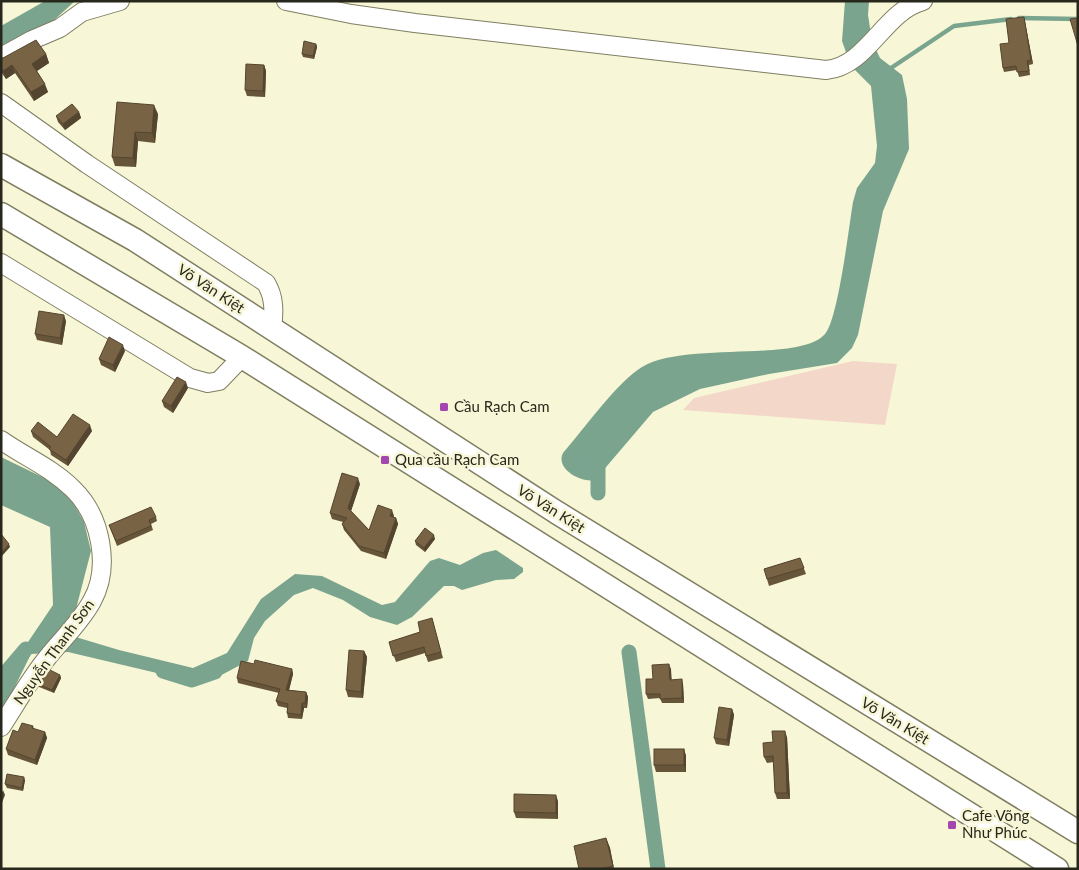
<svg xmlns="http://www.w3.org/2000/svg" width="1079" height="870" font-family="Lato,sans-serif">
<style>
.green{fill:#f3d8ca}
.water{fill:#7ba48f}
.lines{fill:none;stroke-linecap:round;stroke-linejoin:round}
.stream{stroke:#7ba48f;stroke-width:4.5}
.canal{stroke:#7ba48f;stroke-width:15}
.minor-casing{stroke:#7f7e61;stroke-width:20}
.major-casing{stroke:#7f7e61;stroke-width:25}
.minor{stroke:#fff;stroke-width:18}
.major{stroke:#fff;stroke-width:22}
.wall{fill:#67553a}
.shaded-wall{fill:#544530}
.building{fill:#786344;stroke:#544530}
.poi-dot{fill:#a446af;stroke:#f7f6d6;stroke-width:2}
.labels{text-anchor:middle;stroke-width:5;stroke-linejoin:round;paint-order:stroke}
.street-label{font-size:15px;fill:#28271c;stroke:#f7f6d6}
.poi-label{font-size:15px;fill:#28271c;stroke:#f7f6d6;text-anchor:start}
</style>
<rect width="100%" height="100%" fill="#f7f6d6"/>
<polygon class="green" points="853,361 897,364 885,425 683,410 694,398"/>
<g class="water">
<polygon points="45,1 75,1 41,32 1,55 1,26"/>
<path d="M845,1H869L868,15L872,41L880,58L902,75L907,99L909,149L883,211L858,335L852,348L837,363L769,374L700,389L653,412L595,480C581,483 555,469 563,453C584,429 617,382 642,367C685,341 800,363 825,334C838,320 849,226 853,202L857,188L875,163L877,146L871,86L851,66L842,41Z"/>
<polygon points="1,457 65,488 84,522 91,551 76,609 59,632 119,650 193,668 227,653 261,599 295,574 322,576 382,605 395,602 430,561 439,558 460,565 483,553 496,550 523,568 523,572 514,579 496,580 462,590 454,586 444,586 412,617 397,625 370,617 343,600 313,588 294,595 265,621 254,638 248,661 212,680 161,674 68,652 31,654 1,715 1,682 53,605 50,527 1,505"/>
</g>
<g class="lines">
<g class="stream">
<polyline points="1019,18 1078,19"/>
<polyline points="888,70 954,26 1011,19"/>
</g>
<g class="canal">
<polyline points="598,493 598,457"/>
<polyline points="629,652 658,869"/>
<polyline points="163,671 192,680 215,672"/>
<polyline points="1,678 26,649"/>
</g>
<g class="minor-casing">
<g id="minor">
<path d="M286,1L351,14L415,23L826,70C868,66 884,11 923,1"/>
<polyline points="1,57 32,40 60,28 82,12 120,1"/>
<path d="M1,103L87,164L266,283C275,298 274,312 272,329"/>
<polyline points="1,263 190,378 208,383 219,381 242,357"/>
<path d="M1,440C25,457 52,468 73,489C101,516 111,567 92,601C80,623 62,639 47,658C30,679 16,704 1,727"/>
</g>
</g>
<g class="major-casing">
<g id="major">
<polyline points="1,165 135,240 556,512 1078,832"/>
<polyline points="1,214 242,357 1057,869"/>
</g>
</g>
<use href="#minor" class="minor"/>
<use href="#major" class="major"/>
</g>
<g class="wall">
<polygon points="1024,17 1025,22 1033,64 1029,65 1030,75 1019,77 1017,70 1004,72 1003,68 1009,43"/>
<polygon points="316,44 317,47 314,59 303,57 302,54"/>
<polygon points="46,54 49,63 37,71 48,92 34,101 15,73 6,79 1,72 1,58"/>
<polygon points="264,65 266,71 265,97 247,96 245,90"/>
<polygon points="117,102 158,114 155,143 138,141 136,167 115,166 112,157"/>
<polygon points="79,112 81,118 65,130 58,122 56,116"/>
<polygon points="66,321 62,345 37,340 35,334"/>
<polygon points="125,351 115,372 101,365 99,359"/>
<polygon points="188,388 173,413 164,407 162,401"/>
<polygon points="31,431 57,437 92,431 68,466 51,455 50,450 33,437"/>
<polygon points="360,484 351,511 369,530 394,516 394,517 396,518 398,524 386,559 361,551 344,530 342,524 343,522 332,519 330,513"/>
<polygon points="156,517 157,521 151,524 153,530 117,546 109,525"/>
<polygon points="435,539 425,552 416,545 415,541"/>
<polygon points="800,558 806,574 769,586 764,569"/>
<polygon points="432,618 443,658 428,662 425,653 396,662 389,642 420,632"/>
<polygon points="364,651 367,657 363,698 348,697 346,690"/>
<polygon points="254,664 292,669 293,674 289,690 306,692 308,697 307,708 304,708 302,719 288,718 287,713 287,708 278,706 276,701 279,693 238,683 237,678"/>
<polygon points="671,669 671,680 683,684 684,703 662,703 660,698 648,699 646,694 653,679"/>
<polygon points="60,675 61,678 54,693 39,687 38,684"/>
<polygon points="732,709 734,715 729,746 716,744 714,738"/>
<polygon points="33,726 34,729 45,732 47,738 37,765 8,755 6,749 18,732"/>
<polygon points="787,737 790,799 777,799 775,793 774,762 767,763 764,757 773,742"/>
<polygon points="684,749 686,756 686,772 656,772 654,765"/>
<polygon points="25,780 23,791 7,788 5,784"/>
<polygon points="558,801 558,819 516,818 514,812"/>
<polygon points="606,838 610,848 614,869 579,869"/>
</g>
<g class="shaded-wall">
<polygon points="1024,17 1025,22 1033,64 1031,60"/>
<polygon points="316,44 317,47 314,59 313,56"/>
<polygon points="46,54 49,63 35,72 32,64"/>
<polygon points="12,65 15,73 6,79 3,71"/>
<polygon points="264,65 266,71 265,97 263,91"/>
<polygon points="45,84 48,92 34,101 31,92"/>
<polygon points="154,105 158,114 155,143 152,133"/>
<polygon points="79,112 81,118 65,130 63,124"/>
<polygon points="135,132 138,141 136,167 133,158"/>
<polygon points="64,315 66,321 62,345 60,338"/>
<polygon points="123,345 125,351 115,372 113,365"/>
<polygon points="186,382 188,388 173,413 171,406"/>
<polygon points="90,425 92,431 68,466 66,460"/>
<polygon points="358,478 360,484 350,514 348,508"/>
<polygon points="392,510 394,516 392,522 390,516"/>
<polygon points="396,518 398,524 386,559 384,553"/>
<polygon points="434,535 435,539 425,552 424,548"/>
<polygon points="9,544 10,547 1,557 1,553"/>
<polygon points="364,651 367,657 363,698 361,692"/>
<polygon points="669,664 671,669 672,684 670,680"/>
<polygon points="292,669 293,674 288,694 286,690"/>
<polygon points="60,675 61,678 54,693 52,690"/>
<polygon points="682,679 683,684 684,703 682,698"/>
<polygon points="306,692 308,697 307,708 305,703"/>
<polygon points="302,703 304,708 302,719 301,715"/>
<polygon points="732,709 734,715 729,746 727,740"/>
<polygon points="785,731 787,737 790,799 787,793"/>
<polygon points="45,732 47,738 37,765 35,760"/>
<polygon points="684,749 686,756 686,772 684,765"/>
<polygon points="24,777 25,780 23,791 22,788"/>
<polygon points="3,790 5,795 1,805 1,795"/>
<polygon points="556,795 558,801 558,819 556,813"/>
<polygon points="606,838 610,848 614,869 613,866"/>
</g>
<g class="building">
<polygon points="1024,17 1031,60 1027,61 1029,71 1017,72 1016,66 1003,68 1000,44 1009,43 1006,19"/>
<polygon points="1078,18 1078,46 1070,19"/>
<polygon points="36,40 46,54 32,64 45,84 31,92 12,65 3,71 1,68 1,58 3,58"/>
<polygon points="304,41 316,44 313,56 302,54"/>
<polygon points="246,64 264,65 263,91 245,90"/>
<polygon points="117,102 154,105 152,133 135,132 133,158 112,157"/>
<polygon points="72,104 79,112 63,124 56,116"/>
<polygon points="39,311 64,315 60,338 35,334"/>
<polygon points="109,337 123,345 113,365 99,359"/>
<polygon points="177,377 186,382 171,406 162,401"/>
<polygon points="73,414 90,425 66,460 49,449 51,447 31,431 38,422 57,437"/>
<polygon points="342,473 358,478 348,508 369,530 378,505 392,510 390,516 396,518 384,553 359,546 342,524 347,518 330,513"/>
<polygon points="151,507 156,517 149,520 151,526 116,541 109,525"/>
<polygon points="425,528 434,535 424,548 415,541"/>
<polygon points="1,534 9,544 1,553"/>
<polygon points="800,558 804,568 767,579 764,569"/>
<polygon points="432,618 441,652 426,656 424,647 393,656 389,642 420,632 418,622"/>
<polygon points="349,650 364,651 361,692 346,690"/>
<polygon points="255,660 292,669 286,690 306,692 305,703 302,703 301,715 287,713 288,704 276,701 280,689 237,678 241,661 254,664"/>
<polygon points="669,664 670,680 682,679 682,698 660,699 660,694 646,694 646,679 653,679 652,665"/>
<polygon points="48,669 60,675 52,690 38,684"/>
<polygon points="719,707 732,709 727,740 714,738"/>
<polygon points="22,723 33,726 32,728 45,732 35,760 6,749 13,730 18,732"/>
<polygon points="772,731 785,731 787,793 775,793 773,756 764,757 763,743 773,742"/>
<rect x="654" y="749" width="30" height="16"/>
<polygon points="7,774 24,777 22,788 5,784"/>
<polygon points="514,794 556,795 556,813 514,812"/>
<polygon points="606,838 613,866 600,869 579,869 574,846"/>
</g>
<g class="poi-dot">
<rect x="439" y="402" width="10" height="10" rx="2.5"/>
<rect x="380" y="455" width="10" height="10" rx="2.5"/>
<rect x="947" y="820" width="10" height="10" rx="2.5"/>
</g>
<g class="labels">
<g class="street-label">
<text transform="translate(211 289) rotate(33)" y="5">Võ Văn Kiệt</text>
<text transform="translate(551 509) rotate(32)" y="5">Võ Văn Kiệt</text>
<text transform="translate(54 652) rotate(-54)" y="5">Nguyễn Thanh Sơn</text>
<text transform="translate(895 721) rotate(31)" y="5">Võ Văn Kiệt</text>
</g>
<g class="poi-label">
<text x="454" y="412">Cầu Rạch Cam</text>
<text x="395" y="465">Qua cầu Rạch Cam</text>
<text x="962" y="821">Cafe Võng<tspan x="962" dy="17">Như Phúc</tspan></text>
</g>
</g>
<rect width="1079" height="870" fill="none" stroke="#28271c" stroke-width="5"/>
</svg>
